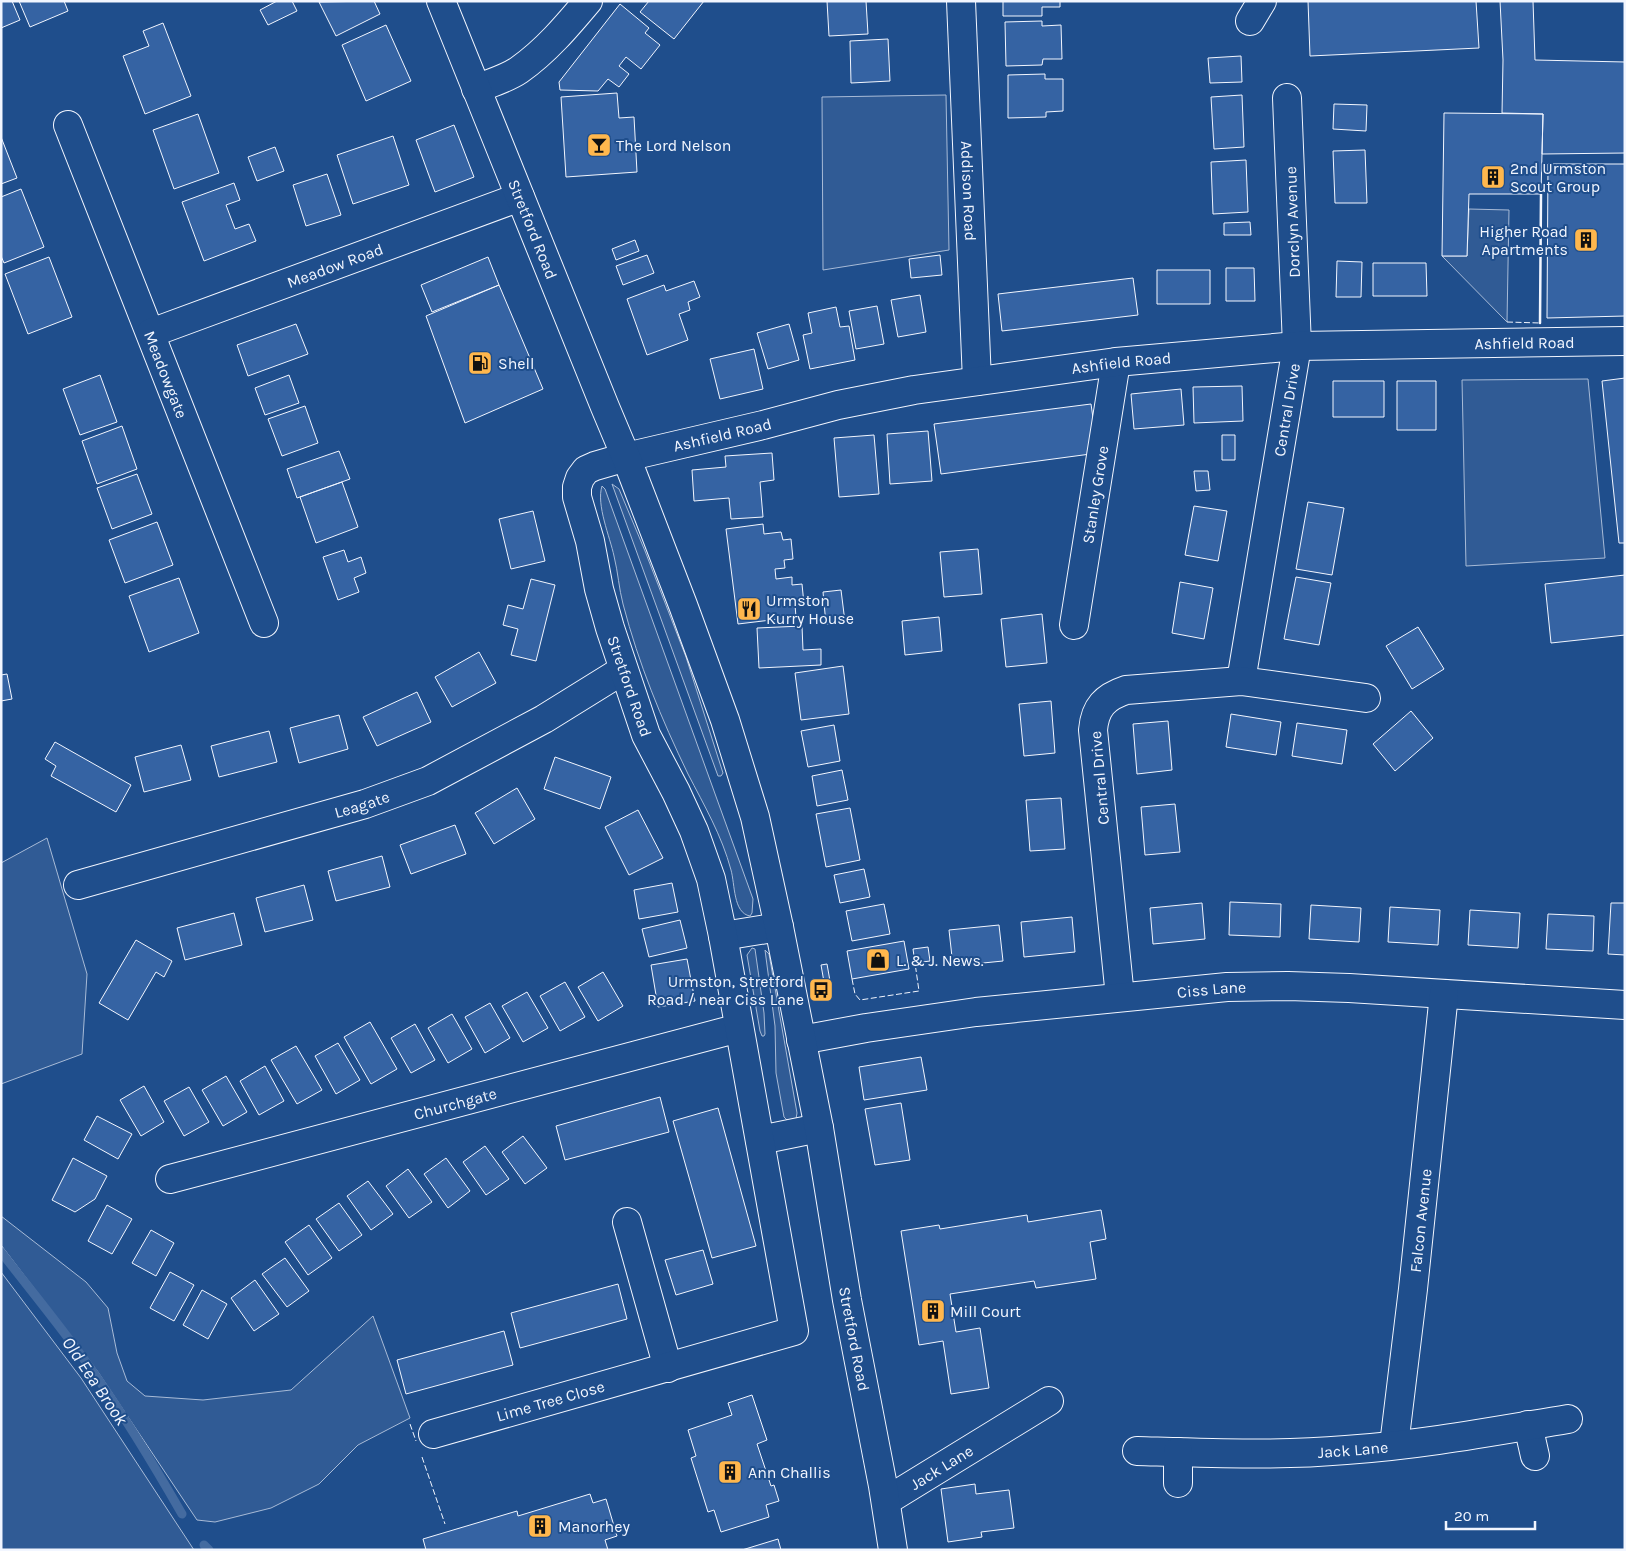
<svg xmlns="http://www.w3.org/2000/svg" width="1626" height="1551" viewBox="0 0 1626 1551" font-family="Karla,sans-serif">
<rect width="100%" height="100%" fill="#1f4e8c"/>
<!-- green -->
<path fill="#305b95" stroke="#a8bbd7" d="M946,95L949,250L823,270L822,97Z
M1469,209L1509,210L1507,322L1442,256H1467Z
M1588,379L1605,558L1466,566L1462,380Z
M612,484L619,489L645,551L686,657L723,773L721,776H718Z
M602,486L605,489L753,899L752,913L750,916C733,913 735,884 731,870C722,836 704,805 688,774C661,718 639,665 623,604C619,589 618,572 614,556C610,537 596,505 602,486Z
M47,838L87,974L82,1054L1,1084V863Z
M752,948L755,949L764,1013L765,1034L764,1036H762L760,1031L747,955Z
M765,950L769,954L797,1113L796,1119L789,1122L784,1117L776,1073L775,1026Z
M1,1216L86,1282L108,1308L117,1353L127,1381L145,1396L203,1400L291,1390L373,1316L410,1418L358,1445L319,1484L271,1508L215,1522L197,1520L98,1372L1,1245Z
M1,1272L81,1378L194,1550H1Z"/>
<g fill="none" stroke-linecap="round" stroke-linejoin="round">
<!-- stream -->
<path stroke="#446ba0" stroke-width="9" d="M1,1252C33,1293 66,1333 96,1376C127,1420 155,1467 182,1514
M204,1545L209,1550"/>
</g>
<!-- building -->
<path fill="#3563a3" stroke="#f2f6ff" d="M1,1H12L20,20L1,28Z
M19,1H64L68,11L30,27Z
M277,1H292L297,11L268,25L260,10Z
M374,1L380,14L336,36L319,2Z
M649,1H704L674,39L640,12Z
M827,1H866L868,34L829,36Z
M1003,1H1060V7H1042V16H1003Z
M1308,1H1476L1479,48L1310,56Z
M1500,1H1533L1535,60L1625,62V153L1542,154L1543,114L1502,113L1503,60Z
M620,4L649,28L645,33L660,45L641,69L626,57L619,66L629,74L619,87L608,79L598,91L560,90L559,82Z
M1042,21V26L1061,25L1062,59H1043L1042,65L1006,66L1005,22Z
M163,23L191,96L145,114L123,56L149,46L143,31Z
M386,25L411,81L366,101L342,45Z
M888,39L890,81L851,83L850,41Z
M1241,56L1242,82L1210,83L1208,58Z
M1045,74V79H1063V111L1046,112V117L1008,118V75Z
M617,93L619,118L634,117L637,172L566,177L561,97Z
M1242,95L1244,147L1214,149L1211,97Z
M1334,104L1367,105L1366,131L1333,129Z
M1444,113L1543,114L1541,194H1469L1467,256H1442Z
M198,114L219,173L174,189L153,130Z
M454,125L474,177L435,192L416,140Z
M393,136L409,185L353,204L337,155Z
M1,137L17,178L1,184Z
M275,147L284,171L257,181L248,157Z
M1365,150L1367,203H1335L1333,151Z
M1246,160L1248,212L1213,214L1211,162Z
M1548,164H1625V316L1547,318Z
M327,174L341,215L306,226L293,185Z
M234,183L240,200L226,205L235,229L249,224L256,241L204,261L182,202Z
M21,189L44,247L4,263L1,256V197Z
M1250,222L1251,235H1224V223Z
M635,240L639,251L616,260L612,249Z
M647,255L654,273L623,285L616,266Z
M940,255L942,275L911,278L909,259Z
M49,257L72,317L28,334L5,274Z
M488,257L499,285L432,312L421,285Z
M1337,261L1362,262L1361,297H1336Z
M1373,263H1426L1427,296H1373Z
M1226,268H1254L1255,301H1226Z
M1157,270H1210V304H1157Z
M1133,278L1138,315L1002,331L998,294Z
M694,281L700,297L688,302L690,310L679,314L688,340L647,355L627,299L664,285L666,291Z
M499,285L543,389L465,423L426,316Z
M920,295L926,332L898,337L891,300Z
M877,306L884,344L856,349L849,311Z
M836,307L840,327L849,326L855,360L810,369L803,335L812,333L808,313Z
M296,324L308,354L248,376L237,345Z
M789,324L799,360L768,369L757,333Z
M754,349L763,389L720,399L710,359Z
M100,375L117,422L80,435L63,389Z
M289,375L299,403L265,415L255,388Z
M1625,378V543H1619L1602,381Z
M1333,381H1384V417H1333Z
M1397,381H1436V430H1397Z
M1242,386L1243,421L1194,423L1193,387Z
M1181,389L1184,425L1134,429L1131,394Z
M1091,404L1098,453L941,474L934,424Z
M305,406L318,443L282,456L268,419Z
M122,426L137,469L97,484L82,441Z
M928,431L932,481L890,484L887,434Z
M874,435L879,494L839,497L834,438Z
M1222,435H1235V460H1222Z
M339,451L350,479L297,498L287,469Z
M772,453L774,480L760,482L763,517L731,519L729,498L694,501L692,470L726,467L725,456Z
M1194,471H1208L1210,490L1196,491Z
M137,474L152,514L112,529L97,488Z
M342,482L358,527L316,543L300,497Z
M1308,502L1344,508L1332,575L1296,569Z
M1194,506L1227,511L1218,561L1185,555Z
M533,511L545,561L511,569L499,519Z
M157,522L173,565L125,583L109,540Z
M763,524L764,534L781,532L783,540L791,539L793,559L784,560L785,568L775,569L776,579L792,577V585L802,584L804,604L795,605L796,617L738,624L726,529Z
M978,549L982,594L944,597L940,552Z
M344,550L348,562L361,557L366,573L354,578L359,592L338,600L323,557Z
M1625,575V635L1551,643L1545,584Z
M1296,577L1331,583L1319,645L1284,639Z
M179,578L199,633L149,652L129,596Z
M531,579L555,585L536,661L511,655L518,629L503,625L508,605L523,609Z
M1180,582L1213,588L1204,639L1172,633Z
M841,590L845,622L826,624L823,592Z
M1042,614L1047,663L1006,667L1001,619Z
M939,617L942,651L905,655L902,621Z
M802,626L803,650L821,649V665L759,668L757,628Z
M1418,627L1444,669L1412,689L1386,646Z
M479,652L496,683L452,707L435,677Z
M843,666L849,714L801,720L795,673Z
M7,674L12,699L1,701V675Z
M417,692L431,722L377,746L363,717Z
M1051,701L1055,753L1024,756L1019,704Z
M1411,711L1433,738L1395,771L1373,744Z
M1231,714L1281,722L1276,755L1226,747Z
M339,715L348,749L299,763L290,728Z
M1168,721L1172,770L1137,774L1133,724Z
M1297,723L1347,730L1342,764L1292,756Z
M834,725L840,761L808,767L801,731Z
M269,731L277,762L219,777L211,746Z
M55,742L131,785L116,812L51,776L56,766L45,759Z
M181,745L191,780L144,792L135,757Z
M555,757L611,777L600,809L544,789Z
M842,770L848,800L817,806L812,776Z
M517,788L535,819L494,844L475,813Z
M1061,798L1065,849L1030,851L1026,800Z
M1175,804L1180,852L1145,855L1141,807Z
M850,808L860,860L826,867L816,814Z
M638,810L663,858L629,875L605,827Z
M455,825L466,854L411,874L400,845Z
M382,856L390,887L336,901L328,871Z
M864,869L870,897L840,903L834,875Z
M672,883L678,912L639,919L634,890Z
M304,885L313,920L265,932L256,898Z
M1230,902L1281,904L1280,937L1229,935Z
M1202,903L1205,939L1153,944L1150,908Z
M1611,903H1625V955L1608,954Z
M884,904L890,934L852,941L846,911Z
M1311,905L1361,908L1359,942L1309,939Z
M1390,907L1440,910L1438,945L1388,942Z
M1470,910L1520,913L1518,948L1468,945Z
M234,913L242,945L185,960L177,928Z
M1548,914L1594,916L1593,951L1546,949Z
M1072,917L1075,952L1024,957L1021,922Z
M680,920L687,948L649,957L642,929Z
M999,925L1003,961L953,966L949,930Z
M136,940L172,961L164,977L156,972L128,1020L99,1003Z
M904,941L909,969L852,979L847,951Z
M928,947L930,961L915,963L913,949Z
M687,959L695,1001L658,1007L651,965Z
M827,964L830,981L824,982L821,965Z
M603,972L623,1006L598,1021L578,987Z
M565,982L585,1017L560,1031L540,996Z
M527,992L548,1028L523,1042L502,1006Z
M490,1003L510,1038L485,1053L465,1017Z
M452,1014L472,1049L448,1063L428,1028Z
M370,1022L397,1069L371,1084L344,1037Z
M415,1024L435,1060L411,1073L391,1038Z
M338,1043L360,1080L336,1094L315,1056Z
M296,1046L322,1090L297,1104L271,1060Z
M921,1057L927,1090L864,1100L859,1067Z
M265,1066L284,1101L259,1115L240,1081Z
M226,1076L247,1112L223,1126L202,1090Z
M144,1086L164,1122L141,1136L120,1100Z
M189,1087L209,1122L184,1136L164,1101Z
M660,1097L669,1132L565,1160L556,1126Z
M901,1103L910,1160L875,1165L865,1109Z
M718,1108L756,1246L712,1258L673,1121Z
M97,1116L132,1134L118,1159L84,1140Z
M523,1136L547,1168L525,1184L502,1152Z
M485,1146L509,1179L486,1195L463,1162Z
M73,1158L107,1176L95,1199L75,1212L52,1200Z
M446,1158L470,1191L448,1208L424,1174Z
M408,1169L432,1202L409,1218L386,1186Z
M368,1181L393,1214L371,1230L347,1196Z
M339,1203L362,1235L339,1251L316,1219Z
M107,1205L132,1219L112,1254L88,1241Z
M1101,1210L1106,1239L1090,1242L1096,1279L1036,1288L1034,1281L950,1294L956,1332L980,1328L989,1388L951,1394L943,1341L919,1345L901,1231L939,1225L940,1229L1027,1215L1028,1222Z
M309,1225L332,1258L308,1275L285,1242Z
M151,1230L174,1243L156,1276L132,1263Z
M703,1250L713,1284L676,1295L665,1260Z
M285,1258L309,1291L287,1307L262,1274Z
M170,1272L194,1285L174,1321L150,1308Z
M255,1280L279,1314L254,1331L231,1298Z
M618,1284L627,1319L520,1348L511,1313Z
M202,1290L227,1304L208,1339L183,1325Z
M504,1331L513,1365L406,1394L397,1360Z
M752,1395L767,1440L757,1444L771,1486L774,1485L779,1501L766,1505L769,1517L721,1532L714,1510L708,1512L691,1458L696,1456L688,1430L732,1415L728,1403Z
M975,1484L976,1494L1009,1490L1014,1528L981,1532L982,1537L948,1542L941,1489Z
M590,1494L593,1503L606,1499L617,1536L605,1540L608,1550H426L423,1539L517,1511L518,1516Z
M778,1539L781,1550H742Z"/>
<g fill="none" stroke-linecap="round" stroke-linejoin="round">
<defs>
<g id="minor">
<path id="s1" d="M961,1L977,381"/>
<path d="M1250,21L1262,1"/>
<path d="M476,89C490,83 506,79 519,70C546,51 567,26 588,1"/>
<path id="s2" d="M68,125L264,623"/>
<path id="s3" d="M151,333L520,197"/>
<path id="s4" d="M1074,625L1116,362"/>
<path id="s5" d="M1241,681L1297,346L1287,98"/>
<path id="s6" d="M78,885L365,804L428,781L544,719L623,670"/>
<path d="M723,936L779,927"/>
<path d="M1120,997L1093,730C1095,707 1105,697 1126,690L1241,681L1366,698"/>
<path id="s7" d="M801,1040L866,1028L976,1012L1227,987L1288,986L1349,988L1625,1005"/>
<path d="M760,1140L819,1128"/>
<path id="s8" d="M170,1179L739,1028"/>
<path d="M627,1222L668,1368"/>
<path d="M1528,1425L1535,1456"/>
<path id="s9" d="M433,1434L794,1331L723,936L711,879L694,831L676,792L646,735L610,628L599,589L590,541L577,497V487L580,478L586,470L595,466L626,457L763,425L838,405L914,390L1116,362L1297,346L1625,341"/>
<path id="s10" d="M1394,1445L1413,1289L1444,994"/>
<path id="s11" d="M1137,1451C1206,1453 1276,1456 1346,1450C1421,1445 1495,1431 1568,1419"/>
<path d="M1178,1483V1452"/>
<path id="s12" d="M886,1501L1049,1401"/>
</g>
<g id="major">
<path id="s13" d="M441,1L605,407L626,457L683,605L725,720L755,817L779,927L819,1128L847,1300L883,1486L893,1550"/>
</g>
</defs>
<!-- minor casing -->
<use href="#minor" stroke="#f2f6ff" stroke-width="30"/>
<!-- major casing -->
<use href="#major" stroke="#f2f6ff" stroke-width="30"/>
<!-- minor -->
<use href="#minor" stroke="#1f4e8c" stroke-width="28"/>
<!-- major -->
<use href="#major" stroke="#1f4e8c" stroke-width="28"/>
<!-- fence -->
<path stroke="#f2f6ff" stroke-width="1" stroke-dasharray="6 2.5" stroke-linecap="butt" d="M1507,322L1540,323
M852,979L855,994L860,1000L919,991L915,963
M410,1424L416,1441
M422,1457L445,1524"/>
<!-- wall -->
<path stroke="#f2f6ff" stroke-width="2.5" d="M1540,323L1541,194"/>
</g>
<!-- icons -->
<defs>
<symbol id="bar-square" viewBox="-11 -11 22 22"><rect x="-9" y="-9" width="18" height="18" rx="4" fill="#ffb74d" stroke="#1f4e8c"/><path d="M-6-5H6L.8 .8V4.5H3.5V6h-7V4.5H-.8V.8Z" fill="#111"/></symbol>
<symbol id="building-square" viewBox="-11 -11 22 22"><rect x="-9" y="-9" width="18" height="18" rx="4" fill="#ffb74d" stroke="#1f4e8c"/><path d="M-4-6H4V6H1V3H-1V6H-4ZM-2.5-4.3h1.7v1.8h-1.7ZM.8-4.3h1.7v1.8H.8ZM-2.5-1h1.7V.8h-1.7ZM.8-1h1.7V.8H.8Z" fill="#111"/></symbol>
<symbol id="fuel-square" viewBox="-11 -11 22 22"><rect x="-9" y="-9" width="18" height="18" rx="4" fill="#ffb74d" stroke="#1f4e8c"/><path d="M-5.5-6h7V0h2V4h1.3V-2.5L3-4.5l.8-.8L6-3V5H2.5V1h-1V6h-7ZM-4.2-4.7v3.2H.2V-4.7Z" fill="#111"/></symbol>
<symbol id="restaurant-square" viewBox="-11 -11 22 22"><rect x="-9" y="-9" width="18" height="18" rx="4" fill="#ffb74d" stroke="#1f4e8c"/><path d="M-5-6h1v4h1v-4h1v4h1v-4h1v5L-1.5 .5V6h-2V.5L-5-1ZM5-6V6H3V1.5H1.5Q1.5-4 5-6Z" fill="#111"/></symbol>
<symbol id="shop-square" viewBox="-11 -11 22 22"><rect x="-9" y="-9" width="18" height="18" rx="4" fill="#ffb74d" stroke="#1f4e8c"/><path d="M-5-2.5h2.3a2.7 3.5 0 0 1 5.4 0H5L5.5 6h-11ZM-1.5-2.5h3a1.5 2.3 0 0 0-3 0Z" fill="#111"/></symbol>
<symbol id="bus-square" viewBox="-11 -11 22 22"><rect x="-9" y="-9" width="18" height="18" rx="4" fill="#ffb74d" stroke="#1f4e8c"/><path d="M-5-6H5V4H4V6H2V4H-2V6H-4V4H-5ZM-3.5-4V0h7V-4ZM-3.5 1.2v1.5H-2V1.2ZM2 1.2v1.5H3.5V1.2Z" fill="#111"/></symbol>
</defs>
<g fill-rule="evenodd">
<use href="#bar-square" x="585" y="131" width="28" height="28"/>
<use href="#building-square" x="1479" y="163" width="28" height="28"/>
<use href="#building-square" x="1572" y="226" width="28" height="28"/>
<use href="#fuel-square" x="466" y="349" width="28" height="28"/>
<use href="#restaurant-square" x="735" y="595" width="28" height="28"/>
<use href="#shop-square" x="864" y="946" width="28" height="28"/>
<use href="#bus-square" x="807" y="976" width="28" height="28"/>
<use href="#building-square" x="919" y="1297" width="28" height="28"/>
<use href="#building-square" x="716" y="1458" width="28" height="28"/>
<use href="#building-square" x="526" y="1512" width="28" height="28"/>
</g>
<g text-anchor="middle" stroke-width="4" stroke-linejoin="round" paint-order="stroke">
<!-- poi labels -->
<g font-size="16" fill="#f2f6ff" stroke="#1f4e8c" text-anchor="start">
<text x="616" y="151">The Lord Nelson</text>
<text x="1510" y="174">2nd Urmston<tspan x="1510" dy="18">Scout Group</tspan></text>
<text x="1568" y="237" text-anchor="end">Higher Road<tspan x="1568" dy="18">Apartments</tspan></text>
<text x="498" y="369">Shell</text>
<text x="766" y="606">Urmston<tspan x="766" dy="18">Kurry House</tspan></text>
<text x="896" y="966">L. &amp; J. News.</text>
<text x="804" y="987" text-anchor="end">Urmston, Stretford<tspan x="804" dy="18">Road / near Ciss Lane</tspan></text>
<text x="950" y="1317">Mill Court</text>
<text x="748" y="1478">Ann Challis</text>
<text x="558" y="1532">Manorhey</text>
</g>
<!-- street labels -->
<g font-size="16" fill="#f2f6ff" stroke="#1f4e8c">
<text dy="6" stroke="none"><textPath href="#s1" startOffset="190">Addison Road</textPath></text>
<text transform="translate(1292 222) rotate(-92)" y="6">Dorclyn Avenue</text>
<text dy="6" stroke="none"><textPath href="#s13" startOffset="246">Stretford Road</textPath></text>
<text dy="6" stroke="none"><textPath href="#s3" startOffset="196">Meadow Road</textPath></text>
<text dy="6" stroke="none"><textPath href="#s9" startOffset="2222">Ashfield Road</textPath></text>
<text dy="6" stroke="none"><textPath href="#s9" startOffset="1818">Ashfield Road</textPath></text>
<text dy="6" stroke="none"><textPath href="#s2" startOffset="268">Meadowgate</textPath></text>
<text dy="6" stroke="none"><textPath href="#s5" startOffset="275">Central Drive</textPath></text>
<text dy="6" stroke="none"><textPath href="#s9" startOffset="1412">Ashfield Road</textPath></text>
<text dy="6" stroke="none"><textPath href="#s4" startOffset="132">Stanley Grove</textPath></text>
<text transform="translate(630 686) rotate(71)" y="6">Stretford Road</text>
<text transform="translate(1099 778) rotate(-95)" y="6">Central Drive</text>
<text dy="6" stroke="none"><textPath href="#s6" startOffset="295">Leagate</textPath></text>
<text dy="6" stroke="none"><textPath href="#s7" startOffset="414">Ciss Lane</textPath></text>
<text dy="6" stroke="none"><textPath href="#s8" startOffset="295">Churchgate</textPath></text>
<text dy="6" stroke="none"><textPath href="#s10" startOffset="226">Falcon Avenue</textPath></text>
<text dy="6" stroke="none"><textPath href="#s13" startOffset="1406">Stretford Road</textPath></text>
<text dy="6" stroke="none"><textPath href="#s9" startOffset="122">Lime Tree Close</textPath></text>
<text dy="6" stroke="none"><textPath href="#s11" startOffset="216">Jack Lane</textPath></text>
<text dy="6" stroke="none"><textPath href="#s12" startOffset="65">Jack Lane</textPath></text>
</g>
<!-- water labels -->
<g font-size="18" font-style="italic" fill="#f2f6ff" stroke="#1f4e8c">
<text transform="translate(95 1381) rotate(56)" y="6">Old Eea Brook</text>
</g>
</g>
<!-- border -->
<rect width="1626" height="1551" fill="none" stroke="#f2f6ff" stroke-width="5"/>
<!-- scale -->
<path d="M1446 1521v8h89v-8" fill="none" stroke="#f2f6ff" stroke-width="2.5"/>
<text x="1454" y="1521" font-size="15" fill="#f2f6ff" stroke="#1f4e8c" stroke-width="4" paint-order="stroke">20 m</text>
</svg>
